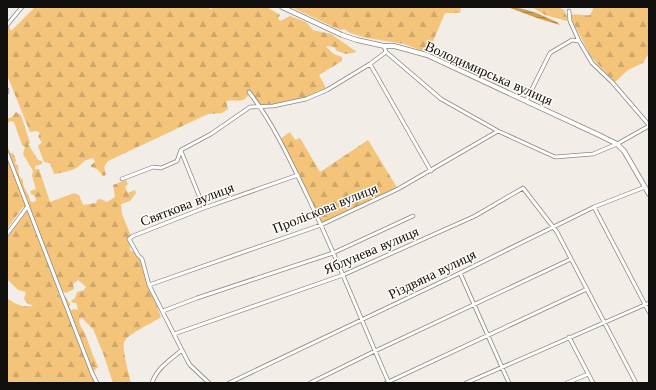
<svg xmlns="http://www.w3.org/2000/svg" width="656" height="390" viewBox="0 0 656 390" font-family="'Libre Baskerville',serif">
<defs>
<pattern id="forest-firs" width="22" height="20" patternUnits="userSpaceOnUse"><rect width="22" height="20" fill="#f3c47a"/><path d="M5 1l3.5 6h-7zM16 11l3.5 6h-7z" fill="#cfa768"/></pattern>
<pattern id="water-rules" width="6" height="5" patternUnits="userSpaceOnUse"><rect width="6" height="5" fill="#ce9d4a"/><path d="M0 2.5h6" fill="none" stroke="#b08640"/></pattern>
</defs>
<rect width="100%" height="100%" fill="#f2eee7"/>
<!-- forest -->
<path fill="url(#forest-firs)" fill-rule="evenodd" d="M35,7H207L211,9L213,7H267L280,15L278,18L280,21L290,16L306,22L313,30L331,34L357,52L346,54L337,51L334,47L328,46L326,47L334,54L342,57V61L319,75L327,90L306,99L261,107L249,92C246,105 235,99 226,101L228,109L222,113L208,114L108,161L104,167L106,175L103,176L97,169L91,167V165L95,162L93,158C83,161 86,160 79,166C73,171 62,173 54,174L50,163L44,162L38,146L42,142L38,137L40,133L37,131L30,132L7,75V25L8,24L11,31Z
M291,7H461L460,13H445L428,53L404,44L367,38L350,33L344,29L340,30Z
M532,7H558L564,10L568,20L567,21L545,15Z
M594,7H649V53L643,63L628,70L615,82L591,57L572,20L571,15C578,13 583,16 590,15Z
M16,112L21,115L30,143L28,144L38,160L42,161V164L35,166V169H39L50,202L74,193L79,195L83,205L96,203L97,200L101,199L107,202L115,197L113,185L126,180L128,184L125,187L128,193L135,190L136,193L130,201L121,204L122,214L131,236L130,250L138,254L161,317C153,323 126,334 124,343C122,349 129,375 131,383H113L103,353L93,329L82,318L79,319C79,325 82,328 85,333C89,345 93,356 98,367L94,371L98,383H7V299H8C16,304 23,308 33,306L27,303L24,299L26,292L18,290L7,279V236L21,217L27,206L22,208L7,229V144L10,153H13L16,160L15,164L18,165L19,176L23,180C22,188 29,193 30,200L32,202L36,201L35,196L31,194L30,191L36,189L32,176L33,171L23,154L25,147L22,145L14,122L11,121L7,123V119L12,117ZM78,280L86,287L84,290L77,292L75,298L71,301L73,303H76L78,310L74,309L71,310L69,307L70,304L66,297H60L58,293L62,291L66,293L74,289L73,284Z
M290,132L295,140L300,138L320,172L368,140L398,189L321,225L280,139Z"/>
<!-- water -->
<path fill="url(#water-rules)" d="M507,7C525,7 541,15 557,22L560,25L537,18Z"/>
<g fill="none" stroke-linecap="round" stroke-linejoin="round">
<defs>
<path id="street" d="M569,11L570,21L579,41
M7,25L22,7
M384,46L386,52L441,99L498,131L555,157L593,154L617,144L649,126
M370,64L431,171
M7,90V92
M249,92C273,123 289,158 306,193C336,255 361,320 389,383
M526,101L550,53L572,40L579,41L592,63L612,82L649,125
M181,151L204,208
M7,153L92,373L97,383
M122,179L153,167L161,168L177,161L181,150L211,134L250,107L273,106L306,99L327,90L370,64L386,52
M594,207L649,312
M7,234L28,206
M460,273L509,383
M149,285L321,225L398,189L498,131
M163,311L197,298L333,253L413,216
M174,334L343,275L475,216L523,188L557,232L636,383
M569,337L593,383
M152,383C157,368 170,360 182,350
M209,383L190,365L187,360L149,285L142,259L138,255L129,239L133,236L204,208L298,175
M229,383L460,273L594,207L645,187
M310,383L375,351L571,259
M386,383L587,289
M466,383L649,303
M567,383L588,374"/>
<path id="secondary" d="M282,7L342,35L357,40L384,46H394L427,55L601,136L617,144L624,151L649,194"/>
</defs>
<!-- street casing -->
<use href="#street" stroke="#8b8781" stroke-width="4.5"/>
<!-- secondary casing -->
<use href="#secondary" stroke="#8b8781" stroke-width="5.5"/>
<!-- street -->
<use href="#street" stroke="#fff" stroke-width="3"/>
<!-- secondary -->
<use href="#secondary" stroke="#fff" stroke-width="4"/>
</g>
<g text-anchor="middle" stroke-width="3" stroke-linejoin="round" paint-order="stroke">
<!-- street labels -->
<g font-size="14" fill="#100f0d" stroke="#fffbf6">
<text transform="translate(489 73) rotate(24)" y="5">Володимирська вулиця</text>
<text transform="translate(187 204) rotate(-21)" y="5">Святкова вулиця</text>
<text transform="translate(325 208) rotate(-22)" y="5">Проліскова вулиця</text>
<text transform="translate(371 250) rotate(-23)" y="5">Яблунева вулиця</text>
<text transform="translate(432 274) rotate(-26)" y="5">Різдвяна вулиця</text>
</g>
</g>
<!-- border -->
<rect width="656" height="390" fill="none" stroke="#100f0d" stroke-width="16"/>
</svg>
